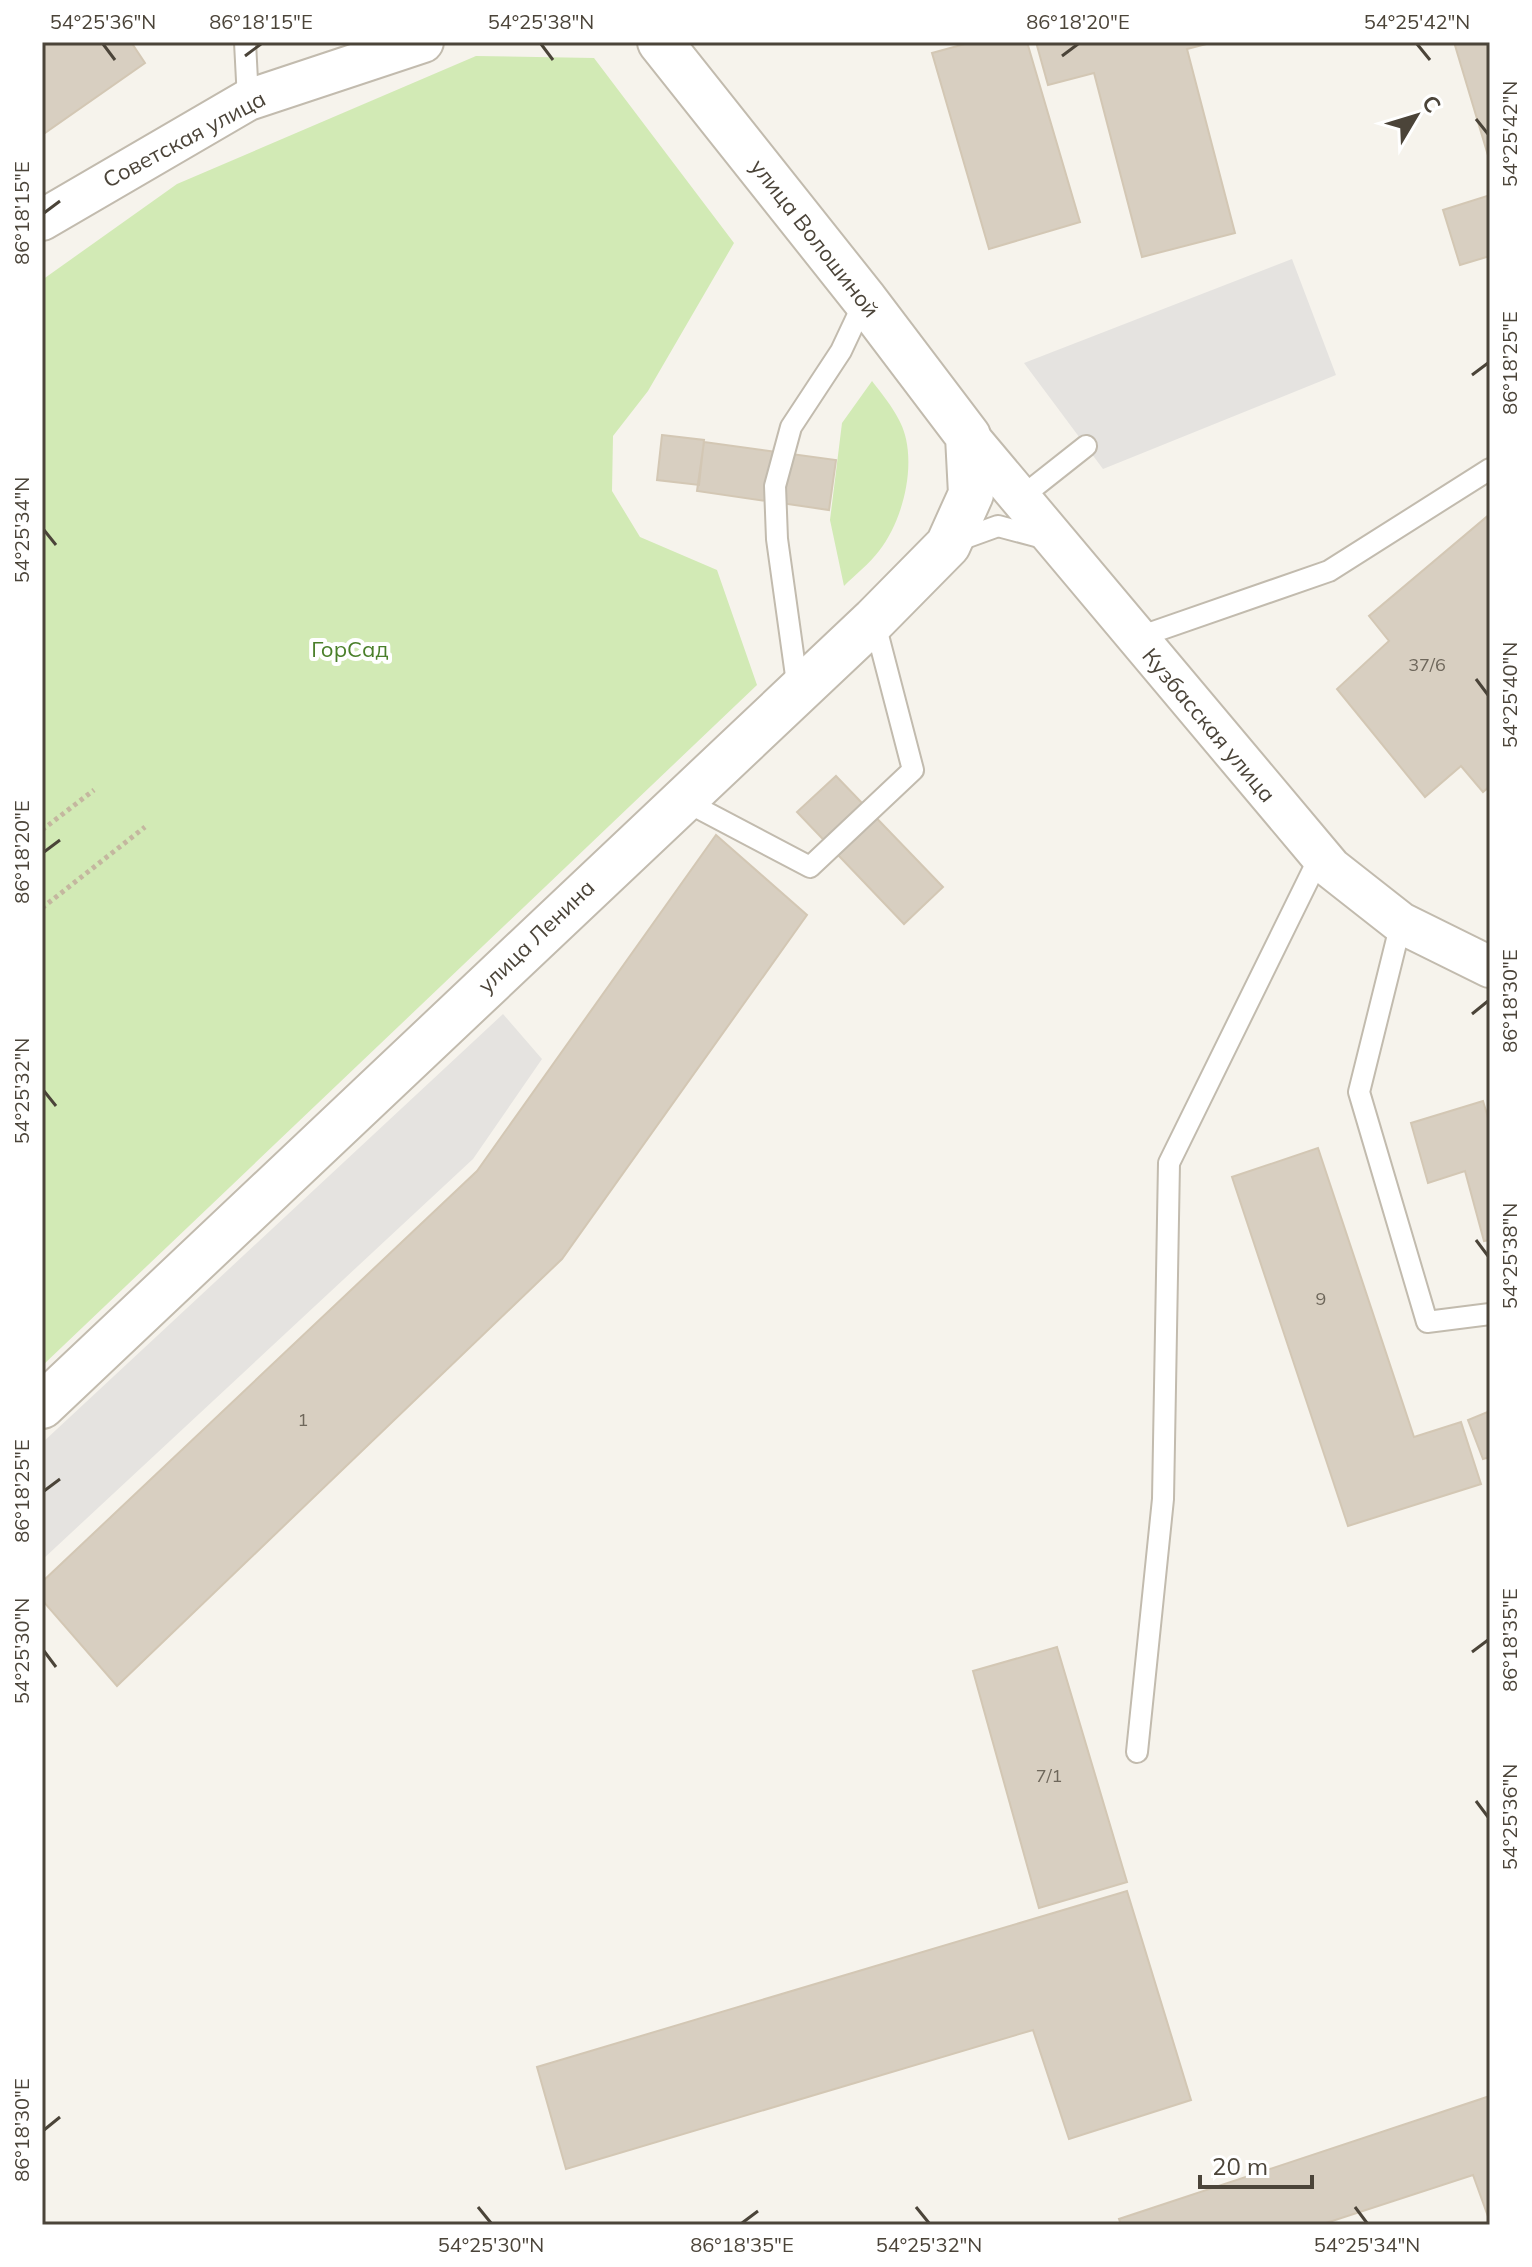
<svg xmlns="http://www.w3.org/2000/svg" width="1532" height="2267" viewBox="0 0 1532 2267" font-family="Mulish,sans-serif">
<rect width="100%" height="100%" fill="#f6f3ec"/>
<!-- green -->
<path fill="#d2eab5" d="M476,56L594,58L734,243L648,391L613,436L612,491L640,537L717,570L757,685L42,1366V280L177,184Z
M872,381C885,398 902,418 906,439C914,475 901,523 879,551C869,564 855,575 844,586L830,520L842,423Z"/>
<!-- parking -->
<path fill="#e5e3e0" d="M1292,259L1336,375L1103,469L1024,363Z
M503,1014L542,1059L473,1159L42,1560V1443Z"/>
<!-- building -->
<path fill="#d8cfc1" stroke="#d3c7b4" stroke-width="2" d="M42,42H131L145,63L42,135Z
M972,42H1027L1080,222L989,249L932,53Z
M1036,42H1214L1187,49L1235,233L1142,257L1094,73L1048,85Z
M1454,42H1490V162Z
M1490,195V256L1460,265L1443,210Z
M662,435L704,440L699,485L657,480Z
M704,442L836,460L829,510L697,491Z
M1490,514V786L1483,792L1461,766L1425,797L1337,689L1389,641L1369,616Z
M836,776L943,887L904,924L797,812Z
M716,835L807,915L562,1259L117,1686L42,1600V1582L477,1171Z
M1483,1101L1490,1124V1240L1484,1241L1465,1171L1428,1183L1411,1123Z
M1318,1148L1414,1437L1461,1422L1481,1484L1348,1526L1232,1177Z
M1490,1411V1457L1483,1459L1468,1420Z
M1057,1647L1127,1882L1039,1908L973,1671Z
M1127,1891L1191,2100L1069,2139L1033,2030L566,2169L537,2067Z
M1490,2096V2222L1473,2175L1320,2225H1121L1119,2219Z"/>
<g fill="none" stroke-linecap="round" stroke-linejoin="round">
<defs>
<path id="service" d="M245,42L248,100
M1019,499L1086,446
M951,543L998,526L1047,539
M1136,638L1329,571L1490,469
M798,690L777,539L775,486L791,427L841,351L865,300
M681,799L810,867L913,770L874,620
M1401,923L1359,1092L1427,1322L1490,1314
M1137,1752L1163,1499L1169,1163L1320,856"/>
<path id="minor" d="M42,220L248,100L423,42
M968,436L1331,868L1401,923L1490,967"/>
<path id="tertiary" d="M42,1406L874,620L948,545L971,494L968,436L865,300L660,42"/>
</defs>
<!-- service casing -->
<use href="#service" stroke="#c2bbae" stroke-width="24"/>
<!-- minor casing -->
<use href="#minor" stroke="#c2bbae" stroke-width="44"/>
<!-- tertiary casing -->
<use href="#tertiary" stroke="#c2bbae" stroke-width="48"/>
<!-- path -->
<path stroke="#c4b79f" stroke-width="5" stroke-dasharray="4 4" stroke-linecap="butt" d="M42,830L94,790
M42,908L145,827"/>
<!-- service -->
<use href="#service" stroke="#fff" stroke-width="20"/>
<!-- minor -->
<use href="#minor" stroke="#fff" stroke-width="40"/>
<!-- tertiary -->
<use href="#tertiary" stroke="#fff" stroke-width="44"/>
</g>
<!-- ticks -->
<path fill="none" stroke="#4b4439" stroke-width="3" d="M103,44L115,60M541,44L553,60M1417,44L1430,60M245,56L261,44M1062,56L1078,44M1476,119L1488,134M44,213L60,201M1472,375L1488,363M44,530L56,545M1476,679L1488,695M44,852L60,840M1472,1014L1488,1001M44,1091L56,1106M1476,1240L1488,1256M44,1491L60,1479M44,1651L56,1667M1472,1652L1488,1640M1476,1801L1488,1817M44,2130L60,2117M478,2207L491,2223M916,2207L929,2223M1355,2207L1367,2223M742,2223L758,2211"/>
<g text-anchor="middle" stroke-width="8" stroke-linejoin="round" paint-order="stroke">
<!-- number labels -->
<g font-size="18" fill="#6e675b">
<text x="1427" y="671">37/6</text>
<text x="1321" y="1305">9</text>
<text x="303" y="1426">1</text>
<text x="1049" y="1782">7/1</text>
</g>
<!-- street labels -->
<g font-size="22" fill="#4b4439" stroke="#fff">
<text transform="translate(184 139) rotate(-28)" y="8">Советская улица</text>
<text transform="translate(815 238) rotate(52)" y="8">улица Волошиной</text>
<text transform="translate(1209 725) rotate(50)" y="8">Кузбасская улица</text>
<text transform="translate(536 936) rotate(-44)" y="8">улица Ленина</text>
</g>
<!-- park labels -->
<g font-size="22" fill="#4a7f2a" stroke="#fff">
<text x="350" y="657">ГорСад</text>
</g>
</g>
<!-- border -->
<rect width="1532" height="2267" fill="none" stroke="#ffffff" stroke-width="88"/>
<!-- north arrow -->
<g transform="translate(1416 116) rotate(52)" stroke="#ffffff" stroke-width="6" paint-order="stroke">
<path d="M0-6L14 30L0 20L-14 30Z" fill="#4b4439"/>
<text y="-12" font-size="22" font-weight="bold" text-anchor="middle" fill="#4b4439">С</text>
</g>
<!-- scale -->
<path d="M1200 2175v12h112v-12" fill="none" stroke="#4b4439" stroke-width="4"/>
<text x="1212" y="2175" font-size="24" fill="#4b4439" stroke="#ffffff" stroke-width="6" paint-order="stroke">20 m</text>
<rect x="44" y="44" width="1444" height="2179" fill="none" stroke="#4b4439" stroke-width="3"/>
<g font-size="20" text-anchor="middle" fill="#4b4439">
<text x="103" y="29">54°25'36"N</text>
<text x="261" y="29">86°18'15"E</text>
<text x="541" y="29">54°25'38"N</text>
<text x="1078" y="29">86°18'20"E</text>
<text x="1417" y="29">54°25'42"N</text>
<text transform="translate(1510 134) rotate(-90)" y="7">54°25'42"N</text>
<text transform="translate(22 213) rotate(-90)" y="7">86°18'15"E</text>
<text transform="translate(1510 363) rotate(-90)" y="7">86°18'25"E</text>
<text transform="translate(22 530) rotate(-90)" y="7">54°25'34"N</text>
<text transform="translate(1510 695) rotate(-90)" y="7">54°25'40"N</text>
<text transform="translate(22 852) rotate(-90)" y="7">86°18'20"E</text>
<text transform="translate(1510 1001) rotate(-90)" y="7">86°18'30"E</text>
<text transform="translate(22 1091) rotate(-90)" y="7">54°25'32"N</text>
<text transform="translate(1510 1256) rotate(-90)" y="7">54°25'38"N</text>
<text transform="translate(22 1491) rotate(-90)" y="7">86°18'25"E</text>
<text transform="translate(1510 1640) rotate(-90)" y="7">86°18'35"E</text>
<text transform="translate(22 1651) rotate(-90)" y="7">54°25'30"N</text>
<text transform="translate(1510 1817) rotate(-90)" y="7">54°25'36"N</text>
<text transform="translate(22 2130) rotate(-90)" y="7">86°18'30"E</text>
<text x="491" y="2252">54°25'30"N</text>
<text x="742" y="2252">86°18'35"E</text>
<text x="929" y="2252">54°25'32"N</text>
<text x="1367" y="2252">54°25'34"N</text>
</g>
</svg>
